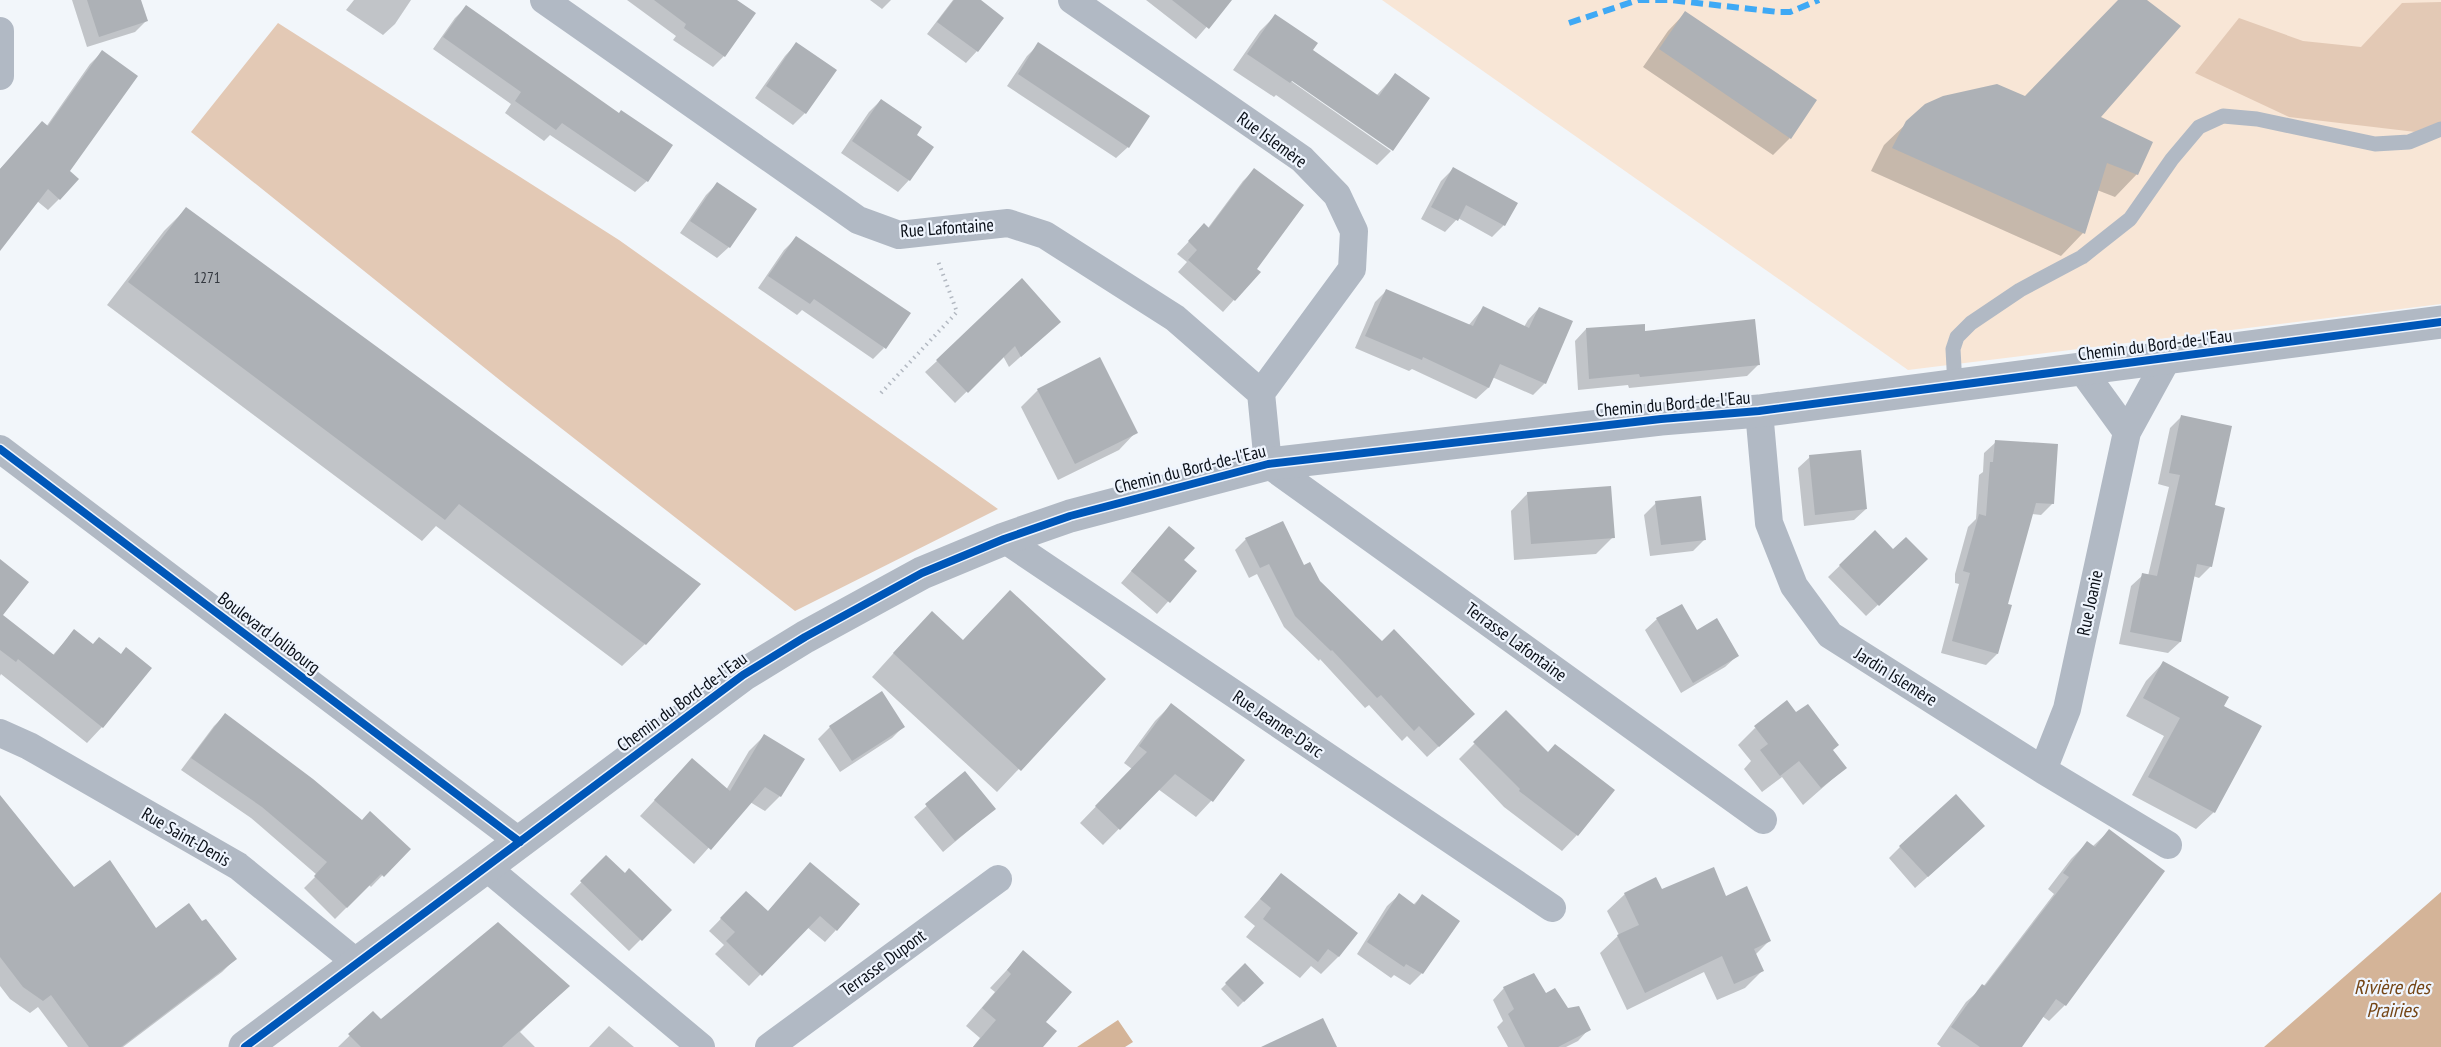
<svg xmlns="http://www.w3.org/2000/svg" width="2441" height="1047" viewBox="0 0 2441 1047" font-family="'PT Sans Narrow',sans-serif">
<rect width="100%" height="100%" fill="#f2f6fa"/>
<!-- green -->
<path fill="#f8e6d6" d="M1382,0H2441V304L1908,370Z"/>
<!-- forest -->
<path fill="#e3c9b5" d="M2441,2V135L2289,117L2195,73L2239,18L2303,41L2361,47L2402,3Z
M278,23L619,240L998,509L795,611L511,389L191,132Z"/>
<!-- water -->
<path fill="#d4b498" d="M2441,892V1047H2264Z
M1118,1020L1133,1042L1125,1047H1077Z"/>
<!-- shadow -->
<path fill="#0003" d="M72,0H140L146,21L135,32L87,47Z
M354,0H411L395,24L383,35L346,10Z
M627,0H735L724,56L713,67L673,40L676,36Z
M870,0H891L882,9Z
M953,0H978L977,51L966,63L927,34Z
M1146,0H1230L1196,39Z
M2120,0H2144L2099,118L2137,174L2115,197L2097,190L2083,233L2061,256L1871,171L1884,145L1908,122L2025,97Z
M466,7L619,114L647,181L635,192L550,135L544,141L505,113L511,104L433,49L455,18Z
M1685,13L1790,138L1773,155L1643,67L1668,31Z
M1275,16L1311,50L1376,96L1395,75L1428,98L1391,150V148L1287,75L1285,77L1391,151L1377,165L1276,95L1274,97L1233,70L1260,31Z
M796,44L834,71L805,113L793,125L755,98L785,56Z
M1039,44L1128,147L1116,158L1007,86L1027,56Z
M102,52L59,199L48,210L37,201L0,248V169L42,123L46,127L90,64Z
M881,100L909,180L898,192L841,153L869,112Z
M1453,169L1504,225L1492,237L1458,218L1445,232L1421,219L1441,181Z
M1254,170L1255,269L1259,272L1223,312L1178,272L1187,262L1177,254L1193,237L1208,228L1243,181Z
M717,184L729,247L717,258L680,233L706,195Z
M186,209L645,644L622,666L436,526L422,541L107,305L164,231Z
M796,238L884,348L873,359L802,310L797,315L758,288L784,250Z
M1386,291L1468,326L1483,308L1524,327L1528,320L1539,308L1545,383L1533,395L1492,377L1488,388L1476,399L1412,369L1409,371L1355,348L1375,302Z
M1586,329L1644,333L1759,364L1747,376L1629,388L1628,385L1578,390L1575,341Z
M1047,333L1009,367L1003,356L955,403L925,372L937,361Z
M1038,390L1136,432L1119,450L1058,480L1021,407Z
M2181,417L2214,507L2211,566L2199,578L2193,576L2180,642L2168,653L2119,644L2131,586L2143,575L2148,576L2169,487L2158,484L2170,428Z
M1996,442L2053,503L2041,515L2031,514L2006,605L1997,654L1986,665L1941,653L1959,584L1955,583V574L1968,527L1976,519L1979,475L1983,472L1984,453Z
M1810,457L1866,509L1854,520L1804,526L1798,468Z
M1528,493L1613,537L1596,554L1514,560L1511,511Z
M1656,503L1705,539L1693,551L1650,556L1644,515Z
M1875,532L1914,571L1866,616L1828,577Z
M1246,539L1303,567L1462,725L1427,757L1407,736L1402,741L1369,705L1365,708L1320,659L1319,661L1284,627L1257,574L1249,578L1235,550Z
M1158,540L1195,571L1157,614L1121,583Z
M1657,619L1696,632L1737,656L1725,667L1681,693L1645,630Z
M74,631L102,727L87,743L1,674L0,676V634L52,656Z
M910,635L1104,679L997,792L872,677Z
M2163,663L2222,707L2214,812L2196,829L2132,795L2164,736L2126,716L2146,681Z
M881,693L903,727L892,738L840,772L818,739L830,727Z
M1171,705L1243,760L1211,801L1196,817L1158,789L1103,845L1080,823L1132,769L1124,763L1155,721Z
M1506,712L1547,753L1577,835L1562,851L1504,807L1459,759Z
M225,715L362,822L408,849L371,887L369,885L335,919L304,888L317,875L251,818L181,770L214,726Z
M1755,728L1831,751L1845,768L1803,805L1782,777L1762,792L1744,769L1751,761L1738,745Z
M764,736L780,796L765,811L750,802L694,864L640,816L692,760L726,790L749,751Z
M965,773L994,809L943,852L914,817Z
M0,808L73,889L155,930L202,922L235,959L222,972L123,1047H68L38,1007L30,1013L10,999L0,986Z
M2109,831L2163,871L2065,1005L2049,1021L2042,1016L2020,1047H1941L1937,1044L1966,1002L1983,987L2054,894L2048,889L2071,859L2087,843L2092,847Z
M1971,838L1915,888L1889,858L1900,847Z
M606,857L625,875L670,910L629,951L570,894Z
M1281,875L1356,933L1338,957L1321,974L1311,966L1300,978L1246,937L1255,926L1244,917Z
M799,876L836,930L825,942L807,927L749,986L715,954L724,945L709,931L746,893L767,913Z
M1661,891L1725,898L1769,941L1755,955L1762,971L1745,988L1717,1000L1704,972L1627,1010L1600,953L1619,935L1607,911L1625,894Z
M1399,895L1413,905L1422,896L1458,922L1422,973L1410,985L1394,975L1391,978L1357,954L1387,906Z
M1024,952L1044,1022L1041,1047H973L980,1038L966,1026L995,992L990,988Z
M1245,965L1262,983L1238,1007L1221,989Z
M568,986L520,1032L535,1047H338L373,1013L381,1021Z
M1504,988L1545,996L1567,1010L1589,1029L1578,1041L1566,1047H1508L1497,1027L1503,1021L1493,1000Z
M609,1026L634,1047H589Z"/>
<!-- building -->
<path fill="#adb1b6" d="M87,0H141L148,21L99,37Z
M654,0H737L756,13L725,57L684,28L686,24Z
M954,0H981L1004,18L978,52L937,22Z
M1172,0H1232L1209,29Z
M2118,0H2147L2181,26L2101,117L2153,142L2138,175L2107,163L2085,234L1892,148L1906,121L1925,104L1943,96L1997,84L2025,96Z
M466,5L619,113L621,110L673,145L648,182L562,123L556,130L515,101L521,92L443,37Z
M1685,11L1817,100L1791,139L1659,49Z
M1275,14L1318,43L1313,50L1379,96L1395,73L1430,98L1393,151L1292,81L1290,83L1247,54Z
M796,42L837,70L806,114L766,86Z
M1038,42L1150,116L1129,148L1018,74Z
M102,50L138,76L70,171L79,179L60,200L48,189L0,251V169L42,121L48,126Z
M881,99L922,127L917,135L934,147L910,181L852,141Z
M1453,167L1518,203L1505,226L1466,205L1458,221L1431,207Z
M1254,168L1304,205L1257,269L1261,272L1235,301L1188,260L1197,250L1188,241L1204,223L1209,228Z
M717,182L757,209L730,248L690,221Z
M186,207L701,584L646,645L459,504L445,520L128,282Z
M796,236L911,313L886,349L814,299L810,304L768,276Z
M1022,278L1061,322L1021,357L1015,346L968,393L936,360Z
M1386,289L1473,326L1483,306L1529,328L1539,307L1573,321L1546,384L1500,364L1489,388L1423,357L1422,360L1365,336Z
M1755,319L1760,365L1640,377L1639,374L1589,379L1586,328L1645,324V331Z
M1100,357L1138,433L1075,464L1037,389Z
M2181,415L2232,426L2215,505L2225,508L2212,567L2197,564L2181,642L2130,632L2142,573L2157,576L2180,475L2169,473Z
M1995,440L2058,444L2054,504L2036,503L2008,604L2012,605L1998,654L1952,641L1970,573L1963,571L1979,514L1986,516L1990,462H1993Z
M1861,450L1867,509L1815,515L1809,455Z
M1611,486L1615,538L1531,544L1527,492Z
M1701,496L1706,540L1661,545L1655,501Z
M1283,521L1304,565L1310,562L1320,581L1382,641L1394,629L1475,714L1439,747L1419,726L1414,731L1381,695L1377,698L1332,650L1331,651L1295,616L1269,564L1260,568L1245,538Z
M1169,526L1195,548L1184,560L1197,571L1170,603L1131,571Z
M1875,530L1893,549L1906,537L1928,559L1879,606L1839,565Z
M0,559L29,582L3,615L54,655L74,629L93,644L99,637L121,654L126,647L152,668L103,728L18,659L16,662L0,650Z
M1010,590L1106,679L1021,771L893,653L932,611L963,640Z
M1682,604L1697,630L1717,618L1739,656L1693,683L1656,618Z
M2163,661L2229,697L2224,706L2262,726L2215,813L2148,777L2180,718L2143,698Z
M882,691L905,727L852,761L829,726Z
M1787,700L1796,712L1808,704L1839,745L1833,750L1847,768L1821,788L1799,761L1780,776L1760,750L1768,744L1754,726Z
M1171,703L1245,760L1213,802L1175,774L1120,830L1095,806L1147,752L1139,746Z
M1506,710L1548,752L1555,744L1615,790L1578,836L1519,791L1520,789L1473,742Z
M225,713L313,779L362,820L370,811L411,849L384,877L381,874L347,908L314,876L327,862L262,807L191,758Z
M764,734L805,759L781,797L765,787L711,850L654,800L692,758L730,791Z
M965,771L996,809L955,841L925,804Z
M1956,794L1985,826L1928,877L1899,846Z
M0,795L74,887L110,860L156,928L189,903L202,921L206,919L237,959L121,1047H89L51,995L43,1001L23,987L0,957Z
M2109,829L2165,871L2066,1006L2056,999L2022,1047H1980L1951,1027L1982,984L1985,986L2069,877L2063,873L2087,841L2095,847Z
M606,855L625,873L629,868L672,910L642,941L580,881Z
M810,862L860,904L837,931L820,916L762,976L726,941L735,932L720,918L746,891L768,911Z
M1714,867L1726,896L1747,886L1771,941L1754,949L1764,971L1734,984L1722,956L1645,993L1617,935L1639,925L1624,893L1656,877L1662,889Z
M1281,873L1358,933L1339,957L1328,949L1318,962L1263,919L1271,908L1260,899Z
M1399,893L1415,905L1422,894L1460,921L1423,974L1406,964L1404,967L1367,942Z
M498,922L570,986L502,1047H361L348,1034L373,1011L381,1019Z
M1023,950L1072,992L1046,1022L1057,1031L1043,1047H973L996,1020L982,1008L1011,974L1007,970Z
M1245,963L1264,983L1244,1002L1225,983Z
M1534,973L1546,993L1555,988L1568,1008L1579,1006L1591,1030L1558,1047H1525L1508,1014L1514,1009L1503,987Z
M1323,1018L1337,1047H1261Z"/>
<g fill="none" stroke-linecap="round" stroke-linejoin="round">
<!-- path -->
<path stroke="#b2b8c1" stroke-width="4" stroke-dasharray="1.5 4.5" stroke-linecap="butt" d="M881,393L957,312L938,261"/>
<!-- service -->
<path stroke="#b1b9c4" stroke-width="15" d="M1955,386L1953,349L1957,337L1971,323L2020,290L2082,257L2130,219L2172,159L2199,127L2223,116L2257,119L2375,144L2409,142L2441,129"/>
<!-- minor -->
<path stroke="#b1b9c4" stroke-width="28" d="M544,0L858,220L899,235L1008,223L1045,235L1175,318L1261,393L1268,464L1763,820
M1072,0L1302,159L1337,195L1354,231L1352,269L1261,393
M0,31V76
M2082,370L2127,432
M1759,411L1769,523L1794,586L1830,635L2043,770L2168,845
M0,449L520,842
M1004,539L1552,908
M0,733L29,746L238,866L357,963
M2043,770L2067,709L2127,432L2167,359
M486,867L701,1047
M769,1047L998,879"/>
<!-- tertiary -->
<path stroke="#b1b9c4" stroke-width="33" d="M245,1047L743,675L805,637L922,573L1004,539L1070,516L1268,464L1661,419L1759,411L2441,322"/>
<!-- quiet -->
<path stroke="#3fa9f5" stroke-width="6" stroke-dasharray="12 6" stroke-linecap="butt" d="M1569,23L1638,0H1670L1778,12H1790L1819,0"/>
<defs>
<path id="cycleway" d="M0,449L520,842
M245,1047L743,675L805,637L922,573L1004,539L1070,516L1268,464L1661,419L1759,411L2441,322"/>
</defs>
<!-- cycleway casing -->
<use href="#cycleway" stroke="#eff5fe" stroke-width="11"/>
<!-- cycleway -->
<use href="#cycleway" stroke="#0057b8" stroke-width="8"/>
</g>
<g text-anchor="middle" stroke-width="4.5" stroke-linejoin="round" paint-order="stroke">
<!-- number labels -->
<g font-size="15" fill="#33383f">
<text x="207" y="283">1271</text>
</g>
<!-- street labels -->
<g font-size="18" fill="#0a0f17" stroke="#eff5fe">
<text transform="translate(1272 140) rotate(36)" y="6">Rue Islemère</text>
<text transform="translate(947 228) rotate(-4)" y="6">Rue Lafontaine</text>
<text transform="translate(2155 345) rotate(-7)" y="6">Chemin du Bord-de-l'Eau</text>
<text transform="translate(1673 404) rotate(-5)" y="6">Chemin du Bord-de-l'Eau</text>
<text transform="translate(1190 469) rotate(-14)" y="6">Chemin du Bord-de-l'Eau</text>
<text transform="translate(2090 603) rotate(-78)" y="6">Rue Joanie</text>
<text transform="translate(269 633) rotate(37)" y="6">Boulevard Jolibourg</text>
<text transform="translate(1516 642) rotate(36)" y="6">Terrasse Lafontaine</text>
<text transform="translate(1896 677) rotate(32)" y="6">Jardin Islemère</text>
<text transform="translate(682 702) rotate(-36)" y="6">Chemin du Bord-de-l'Eau</text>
<text transform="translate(1278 724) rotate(34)" y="6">Rue Jeanne-D'arc</text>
<text transform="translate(186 837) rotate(30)" y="6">Rue Saint-Denis</text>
<text transform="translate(883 963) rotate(-36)" y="6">Terrasse Dupont</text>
</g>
<!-- water labels -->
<g font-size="20" font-style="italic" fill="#744515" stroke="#eff5fe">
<text x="2392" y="994">Rivière des<tspan x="2392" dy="23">Prairies</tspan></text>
</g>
</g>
</svg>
